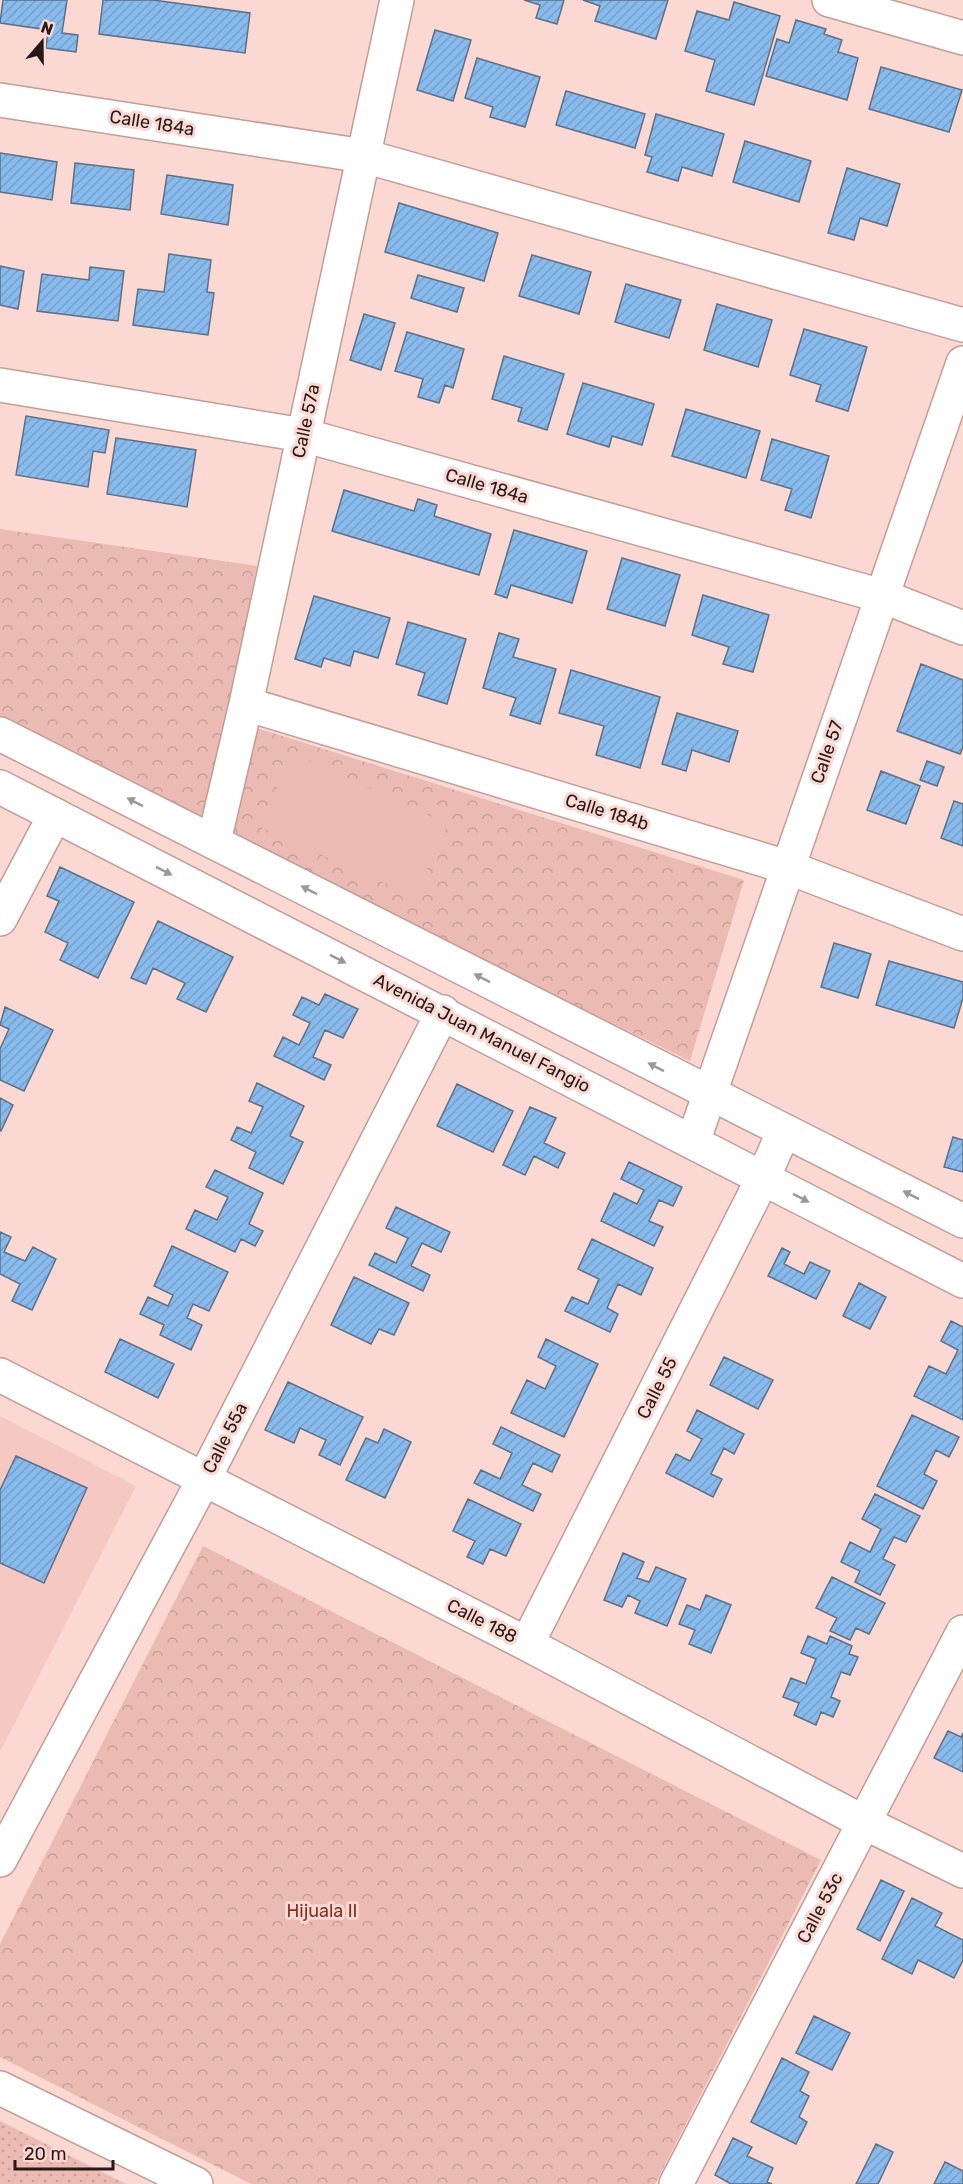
<svg xmlns="http://www.w3.org/2000/svg" width="963" height="2184" viewBox="0 0 963 2184" font-family="Rubik,sans-serif">
<defs>
<pattern id="grass-dots" width="8" height="8" patternUnits="userSpaceOnUse" patternTransform="scale(1.5)"><rect width="8" height="8" fill="#eabab3"/><path d="M2 2h.1M6 6h.1" fill="none" stroke="#c99f99" stroke-width="1.8" stroke-linecap="round"/></pattern>
<pattern id="park-crowns" width="20" height="18" patternUnits="userSpaceOnUse" patternTransform="scale(1.5)"><rect width="20" height="18" fill="#eabab3"/><path d="M2 6a3 3 0 1 1 6 0M12 15a3 3 0 1 1 6 0" fill="none" stroke="#c99f99"/></pattern>
<pattern id="building-hatch" width="6" height="6" patternUnits="userSpaceOnUse" patternTransform="scale(1.5)"><rect width="6" height="6" fill="#88bbed"/><path d="M-1 1l2-2M0 6l6-6M5 7l2-2" fill="none" stroke="#75a0ca"/></pattern>
</defs>
<rect width="100%" height="100%" fill="#fcd8d2"/>
<!-- built -->
<path fill="#f5c9c2" d="M0,1416L136,1486L0,1752Z"/>
<!-- grass -->
<path fill="url(#grass-dots)" d="M0,2121L126,2184H0Z"/>
<!-- park -->
<path fill="url(#park-crowns)" d="M0,529L257,566L205,825L0,723Z
M247,725L744,880L690,1061L225,836Z
M203,1546L821,1860L655,2184H251L0,2057V1944Z"/>
<!-- pitch -->
<path fill="#eabab3" d="M293,753L448,824L415,897L259,827Z"/>
<!-- building -->
<path fill="url(#building-hatch)" stroke="#5c7085" stroke-width="1.5" d="M3,0H67L62,33L78,35L76,52L46,48L48,30L0,23Z
M103,0H153L250,13L245,53L99,34Z
M524,0H564L557,24L536,18L540,5Z
M583,0H668L656,39L595,21L600,6Z
M734,2L780,16L754,105L706,91L715,60L685,51L697,11L729,20Z
M796,20L826,29L824,34L842,40L838,52L858,58L847,100L766,76L777,39L789,43Z
M435,30L471,40L453,101L417,90Z
M477,58L540,77L525,127L490,117L493,107L465,98Z
M881,67L962,90L949,132L869,109Z
M566,91L645,114L635,148L556,125Z
M656,114L724,134L712,176L682,167L678,181L647,172L652,157L645,155Z
M745,141L811,161L799,202L733,182Z
M0,153L57,162L52,200L0,192Z
M75,163L134,170L130,210L71,203Z
M847,168L900,184L887,226L860,218L854,240L828,233Z
M167,175L233,185L228,225L161,214Z
M399,203L498,233L484,281L385,252Z
M169,254L211,260L207,292L214,293L208,335L133,325L138,289L164,292Z
M532,255L591,272L579,314L519,296Z
M0,266L24,271L18,309L0,305Z
M90,267L124,271L118,321L37,311L42,274L89,280Z
M418,275L464,288L457,312L411,298Z
M626,284L681,300L669,338L615,322Z
M717,304L772,320L758,367L704,350Z
M364,314L395,323L381,370L350,360Z
M804,329L867,347L848,411L816,401L821,385L790,375Z
M407,332L464,349L453,388L445,385L439,403L418,397L423,379L395,371Z
M504,356L564,374L547,430L518,421L522,408L492,399Z
M583,383L654,404L642,445L612,436L609,447L567,434Z
M686,409L760,431L746,478L672,456Z
M26,416L109,430L105,453L93,451L88,487L16,475Z
M116,438L196,450L187,507L107,494Z
M772,439L829,456L811,518L785,510L792,489L761,480Z
M344,490L414,511L418,499L437,505L434,516L491,534L479,575L332,531Z
M514,530L587,551L572,603L511,585L507,598L495,594Z
M622,558L680,575L665,626L607,609Z
M703,595L769,615L753,672L723,664L729,647L692,635Z
M314,596L390,618L378,658L354,651L350,666L324,658L321,667L295,659Z
M408,622L466,639L447,704L418,695L425,673L396,664Z
M499,633L519,639L513,657L556,669L540,724L510,715L516,698L483,688Z
M921,664L963,680V747L960,754L897,731Z
M571,670L660,697L640,768L596,755L604,726L559,713Z
M677,713L738,731L729,762L692,750L686,771L662,764Z
M927,761L944,767L937,786L920,780Z
M881,771L920,786L906,824L867,810Z
M954,801L963,804V846L941,838Z
M60,867L134,902L98,978L60,960L68,943L45,932L59,901L47,896Z
M158,921L233,957L206,1012L177,999L185,983L153,968L146,984L131,978Z
M834,943L871,954L858,998L821,987Z
M889,961L963,982V998L954,1028L876,1005Z
M325,994L358,1009L343,1038L325,1030L313,1057L331,1065L324,1080L274,1056L283,1037L299,1045L310,1023L293,1015L302,997L319,1005Z
M5,1007L53,1030L24,1091L0,1080V1049L9,1029L0,1025Z
M257,1083L304,1106L290,1136L303,1142L283,1184L249,1168L256,1152L231,1140L237,1127L251,1133L263,1107L249,1101Z
M457,1084L513,1111L493,1152L437,1126Z
M0,1098L13,1105L1,1131H0Z
M530,1107L556,1118L544,1143L565,1153L558,1168L534,1156L525,1175L503,1165Z
M953,1137L963,1140V1172L944,1167Z
M629,1162L682,1187L673,1206L659,1200L649,1221L663,1227L654,1246L601,1221L614,1193L637,1204L644,1190L621,1179Z
M215,1170L263,1193L249,1224L263,1231L255,1246L241,1239L235,1252L186,1229L195,1210L217,1220L228,1197L206,1187Z
M396,1207L450,1232L441,1252L422,1243L411,1266L430,1275L423,1291L369,1265L375,1253L396,1263L408,1238L386,1228Z
M0,1232L11,1237L4,1252L25,1261L33,1247L56,1259L32,1310L12,1301L20,1284L0,1274Z
M592,1239L653,1268L641,1295L618,1284L607,1308L618,1314L610,1332L565,1311L572,1297L588,1304L599,1279L578,1269Z
M172,1246L228,1272L209,1311L193,1304L187,1318L202,1325L191,1350L160,1335L164,1325L140,1314L148,1297L168,1306L173,1295L154,1286Z
M782,1248L790,1252L784,1264L804,1274L810,1262L830,1271L816,1299L768,1276Z
M354,1277L409,1303L394,1335L379,1329L371,1344L331,1325Z
M859,1283L886,1297L870,1329L843,1316Z
M951,1321L963,1327V1420L914,1396L929,1366L946,1374L958,1350L941,1341Z
M120,1339L174,1364L158,1398L105,1372Z
M546,1339L598,1364L564,1437L511,1413L527,1380L545,1389L556,1366L538,1357Z
M724,1357L773,1380L758,1409L710,1385Z
M288,1382L363,1417L340,1465L319,1455L326,1440L300,1428L294,1443L265,1430Z
M697,1410L744,1434L734,1454L724,1448L711,1474L722,1479L713,1497L666,1473L676,1454L690,1461L702,1439L687,1431Z
M912,1415L959,1437L949,1457L936,1450L924,1474L937,1481L923,1509L877,1486Z
M501,1427L560,1455L552,1472L533,1463L522,1485L541,1494L533,1511L474,1483L481,1470L500,1479L512,1453L493,1444Z
M384,1429L411,1442L385,1498L346,1480L366,1438L378,1443Z
M16,1456L87,1488L44,1583L0,1563V1490Z
M875,1494L920,1516L906,1542L894,1537L883,1559L895,1565L880,1595L855,1582L860,1571L841,1562L850,1542L870,1552L881,1529L862,1519Z
M468,1499L521,1524L506,1556L490,1549L483,1564L467,1557L475,1541L453,1531Z
M623,1553L644,1562L637,1578L649,1582L656,1567L686,1579L667,1626L635,1613L640,1601L628,1595L622,1607L604,1600Z
M832,1577L885,1603L869,1634L856,1628L850,1640L830,1631L837,1618L816,1608Z
M706,1595L731,1605L711,1653L689,1644L695,1630L679,1624L687,1605L700,1610Z
M808,1636L827,1644L830,1636L852,1646L849,1654L858,1657L850,1675L841,1672L831,1697L840,1701L833,1717L821,1712L816,1725L794,1715L799,1703L783,1697L791,1678L806,1684L816,1659L801,1653Z
M948,1731L961,1737L963,1733V1772L934,1758Z
M881,1880L904,1891L880,1941L857,1929Z
M912,1898L942,1913L935,1926L963,1940V1960L954,1978L918,1960L912,1974L882,1959Z
M814,2016L850,2033L832,2070L796,2053Z
M782,2058L809,2072L800,2091L809,2096L799,2117L807,2122L796,2144L751,2122Z
M733,2138L752,2147L747,2156L773,2168L767,2182L772,2184H731L715,2175Z
M876,2144L893,2152L878,2184H856Z
M945,2162L963,2171V2184H934Z"/>
<g fill="none" stroke-linecap="round" stroke-linejoin="round">
<defs>
<path id="minor" d="M829,0L963,38
M0,100L364,156L963,325
M0,385L303,435L882,596L963,628
M246,704L787,867L963,934
M214,841L246,704L397,0
M0,919L55,815
M693,1142L963,363
M0,1375L527,1644L865,1823L963,1871
M527,1644L763,1178L784,1131
M0,1860L204,1479L443,1012
M0,2088L196,2184
M676,2184L963,1632"/>
<path id="secondary" d="M0,734L963,1221
M0,787L963,1281"/>
</defs>
<!-- minor casing -->
<use href="#minor" stroke="#c09e98" stroke-width="36"/>
<!-- secondary casing -->
<use href="#secondary" stroke="#c09e98" stroke-width="36"/>
<!-- minor -->
<use href="#minor" stroke="#fff" stroke-width="33"/>
<!-- secondary -->
<use href="#secondary" stroke="#fff" stroke-width="33"/>
</g>
<!-- one-way arrows -->
<defs><path id="oneway-solid" d="M-6-.8H1V-3.2L6.5 0L1 3.2V.8H-6Z" transform="scale(1.5)"/></defs>
<g fill="#9d9897">
<use href="#oneway-solid" transform="translate(135 802) rotate(-153)"/>
<use href="#oneway-solid" transform="translate(164 871) rotate(27)"/>
<use href="#oneway-solid" transform="translate(309 890) rotate(-153)"/>
<use href="#oneway-solid" transform="translate(338 959) rotate(27)"/>
<use href="#oneway-solid" transform="translate(482 978) rotate(-153)"/>
<use href="#oneway-solid" transform="translate(656 1067) rotate(-153)"/>
<use href="#oneway-solid" transform="translate(911 1195) rotate(-153)"/>
<use href="#oneway-solid" transform="translate(801 1198) rotate(27)"/>
</g>
<g text-anchor="middle" stroke-width="6" stroke-linejoin="round" paint-order="stroke">
<!-- street labels -->
<g font-size="18" fill="#261917" stroke="#fcd8d2">
<text transform="translate(152 123) rotate(9)" y="6">Calle 184a</text>
<text transform="translate(306 421) rotate(-78)" y="6">Calle 57a</text>
<text transform="translate(487 486) rotate(16)" y="6">Calle 184a</text>
<text transform="translate(827 752) rotate(-71)" y="6">Calle 57</text>
<text transform="translate(607 812) rotate(17)" y="6">Calle 184b</text>
<text transform="translate(482 1033) rotate(27)" y="6">Avenida Juan Manuel Fangio</text>
<text transform="translate(657 1388) rotate(-63)" y="6">Calle 55</text>
<text transform="translate(225 1438) rotate(-63)" y="6">Calle 55a</text>
<text transform="translate(482 1621) rotate(27)" y="6">Calle 188</text>
<text transform="translate(820 1908) rotate(-62)" y="6">Calle 53c</text>
</g>
<!-- park labels -->
<g font-size="18" fill="#832d24" stroke="#fcd8d2">
<text x="322" y="1917">Hijuala II</text>
</g>
</g>
<!-- north arrow -->
<g transform="translate(42 42) rotate(20)" stroke="#fcd8d2" stroke-width="4.5" paint-order="stroke">
<path d="M0-4.5L10 22L0 15L-10 22Z" fill="#261917"/>
<text y="-9" font-size="16" font-weight="bold" text-anchor="middle" fill="#261917">N</text>
</g>
<!-- scale -->
<path d="M15 2160v9h98v-9" fill="none" stroke="#261917" stroke-width="3"/>
<text x="24" y="2160" font-size="18" fill="#261917" stroke="#fcd8d2" stroke-width="4.5" paint-order="stroke">20 m</text>
</svg>
